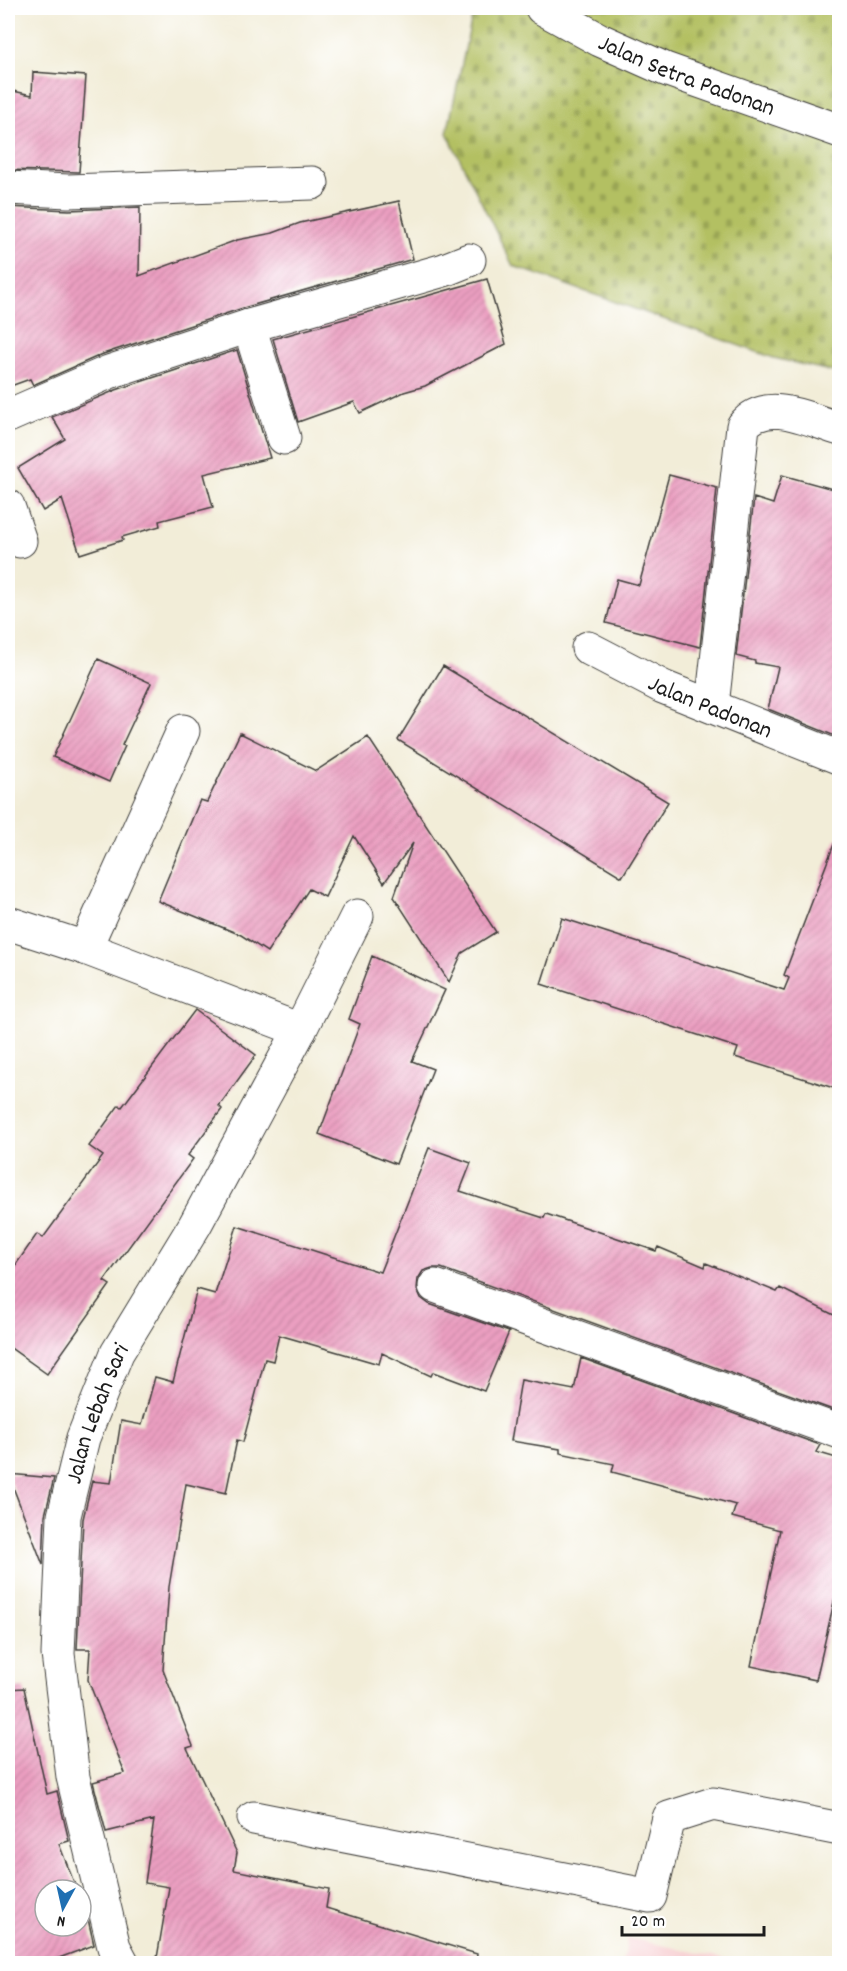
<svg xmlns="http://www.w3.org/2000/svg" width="847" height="1971" viewBox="0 0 847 1971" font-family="Dekko,sans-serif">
<defs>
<pattern id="cemetery-stones" width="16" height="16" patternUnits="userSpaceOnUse" patternTransform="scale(1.5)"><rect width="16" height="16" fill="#b3c062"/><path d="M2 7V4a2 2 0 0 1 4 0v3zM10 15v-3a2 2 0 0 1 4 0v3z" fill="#99a454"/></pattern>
<pattern id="building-hatch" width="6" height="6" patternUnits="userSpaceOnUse" patternTransform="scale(1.5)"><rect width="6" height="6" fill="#eb9fc1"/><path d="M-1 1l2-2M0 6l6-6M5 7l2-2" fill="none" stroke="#c988a5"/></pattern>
</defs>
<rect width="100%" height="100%" fill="#fff"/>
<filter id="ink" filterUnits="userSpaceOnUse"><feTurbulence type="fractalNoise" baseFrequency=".0167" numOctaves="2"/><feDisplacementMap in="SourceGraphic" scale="12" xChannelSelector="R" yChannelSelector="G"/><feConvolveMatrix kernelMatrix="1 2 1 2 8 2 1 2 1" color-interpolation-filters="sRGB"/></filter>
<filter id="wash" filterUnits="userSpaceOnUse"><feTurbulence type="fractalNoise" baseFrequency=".008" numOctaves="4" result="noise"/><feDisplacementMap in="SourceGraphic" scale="24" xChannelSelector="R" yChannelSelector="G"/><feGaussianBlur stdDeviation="1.35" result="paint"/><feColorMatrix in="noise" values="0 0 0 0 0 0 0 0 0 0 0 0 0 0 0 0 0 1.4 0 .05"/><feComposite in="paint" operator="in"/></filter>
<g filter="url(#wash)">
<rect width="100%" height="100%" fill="#f2edd8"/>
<!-- built -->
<path fill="#f7cfd2" d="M628,1938L736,1961L735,1963H622Z"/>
<!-- cemetery -->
<path fill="url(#cemetery-stones)" stroke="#686e3f" stroke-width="1.5" d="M474,8H839V373L774,358L513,266L447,133Z"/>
<g id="blocks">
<!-- building -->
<path fill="url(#building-hatch)" d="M33,72L86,76L79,172L8,170V90L32,95Z
M399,201L413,259L243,308L103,354L33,385L30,379L8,387V207L69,210L140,207L139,276L237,240L273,233L300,223Z
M487,279L506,344L425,386L404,392L360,413L354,402L298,422L273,339Z
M237,350L270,458L204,474L213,507L159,521L160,526L122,537L123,540L80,554L62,499L43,511L18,468L65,439L52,417L116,390Z
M669,475L717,488L700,647L606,623L617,579L639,585Z
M782,475L840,491V738L768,709L778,667L755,663V661L736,656L754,498L773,504Z
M98,659L151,683L122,745L125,746L109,782L53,757Z
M443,666L668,802L622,877L398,740Z
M240,733L316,771L368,737L496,932L462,953L449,982L394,897L413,843L384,883L354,836L325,897L309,889L267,952L241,935L158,901L200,800L207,802Z
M836,839H840V1090L735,1057L738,1048L541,984L562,918L784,990L789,978L784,975Z
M372,956L445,990L412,1061L433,1069L396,1164L319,1134L360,1024L349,1019Z
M195,1010L256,1055L219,1106L222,1109L188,1155L193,1159L104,1281L110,1285L47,1374L8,1346V1276L37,1234L43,1238L103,1156L89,1146L119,1105L122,1107Z
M429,1148L471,1163L460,1191L544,1218L546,1214L656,1251L658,1247L705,1267L706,1263L777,1292L780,1288L840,1318V1405L836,1411L441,1268H432L423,1271L418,1279L417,1289L421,1298L429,1304L509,1332L484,1391L433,1372L431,1376L382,1353L379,1364L279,1335L273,1361L265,1359L243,1442L237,1440L226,1493L186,1484L169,1587L163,1670L193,1746L187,1748L237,1853L234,1870L329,1889L326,1908L477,1954L476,1964H156L169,1887L145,1883L154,1820L106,1832L93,1782L125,1773L88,1680L90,1649H77L83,1519L92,1481L111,1483L121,1421L142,1425L155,1377L173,1382L197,1289L215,1294L237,1226L380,1272Z
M581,1358L820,1445L816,1452L840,1459V1576L816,1680L751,1666L780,1530L732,1517L736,1505L612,1472L614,1464L560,1453V1449L511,1441L521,1380L574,1390Z
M8,1474L54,1478L45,1515L43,1565Z
M24,1688L47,1794L57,1791L69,1841L59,1844L77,1890H45V1926H81V1901L88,1919L94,1945L43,1964H8V1689Z"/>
</g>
</g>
<g filter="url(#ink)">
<use href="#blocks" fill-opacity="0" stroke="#3c3b38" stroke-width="1.5"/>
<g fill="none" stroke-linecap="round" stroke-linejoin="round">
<defs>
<g id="minor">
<path id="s1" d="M542,8L600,40L665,69L840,131"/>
<path d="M8,188L68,191L312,183"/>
<path d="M249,326L284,438"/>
<path d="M8,416L109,372L249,326L444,270L469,260"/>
<path d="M8,506L20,541"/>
<path id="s2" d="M588,648L663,687L840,758"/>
<path d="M712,706L743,426C766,396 810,420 840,429"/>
<path d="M8,923L85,948L300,1030"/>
<path d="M85,948L183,731"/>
<path d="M435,1286L840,1432"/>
<path d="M254,1818L650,1896L669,1818L713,1804L840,1829"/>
<path id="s3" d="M123,1964L114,1947L73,1777L58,1654L64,1516L83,1438L117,1353L195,1225L300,1030L357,916"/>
</g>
</defs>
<!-- minor casing -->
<use href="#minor" stroke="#3c3b38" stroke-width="35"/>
<!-- minor -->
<use href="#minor" stroke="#fff" stroke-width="33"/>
</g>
</g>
<g text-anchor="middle" stroke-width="5" stroke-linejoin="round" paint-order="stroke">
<!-- street labels -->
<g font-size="24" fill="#1c1c1c" stroke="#fff">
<text dy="8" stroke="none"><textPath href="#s1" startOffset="160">Jalan Setra Padonan</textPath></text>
<text dy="8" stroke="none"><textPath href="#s2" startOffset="136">Jalan Padonan</textPath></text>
<text dy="8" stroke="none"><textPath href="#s3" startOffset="564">Jalan Lebah Sari</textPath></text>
</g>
</g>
<!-- margin -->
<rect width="847" height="1971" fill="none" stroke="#fff" stroke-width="30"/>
<!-- north arrow -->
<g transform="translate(63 1908) rotate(188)"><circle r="28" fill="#ffffff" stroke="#a4a4a4" stroke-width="1.5"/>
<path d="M0-4.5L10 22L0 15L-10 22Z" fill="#1f6fb2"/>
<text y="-9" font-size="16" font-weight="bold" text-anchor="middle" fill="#1c1c1c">N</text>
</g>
<!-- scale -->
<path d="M622 1926v9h142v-9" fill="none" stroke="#1c1c1c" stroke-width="3"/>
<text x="631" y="1926" font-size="18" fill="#1c1c1c" stroke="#ffffff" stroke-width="4.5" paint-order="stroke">20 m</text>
</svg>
